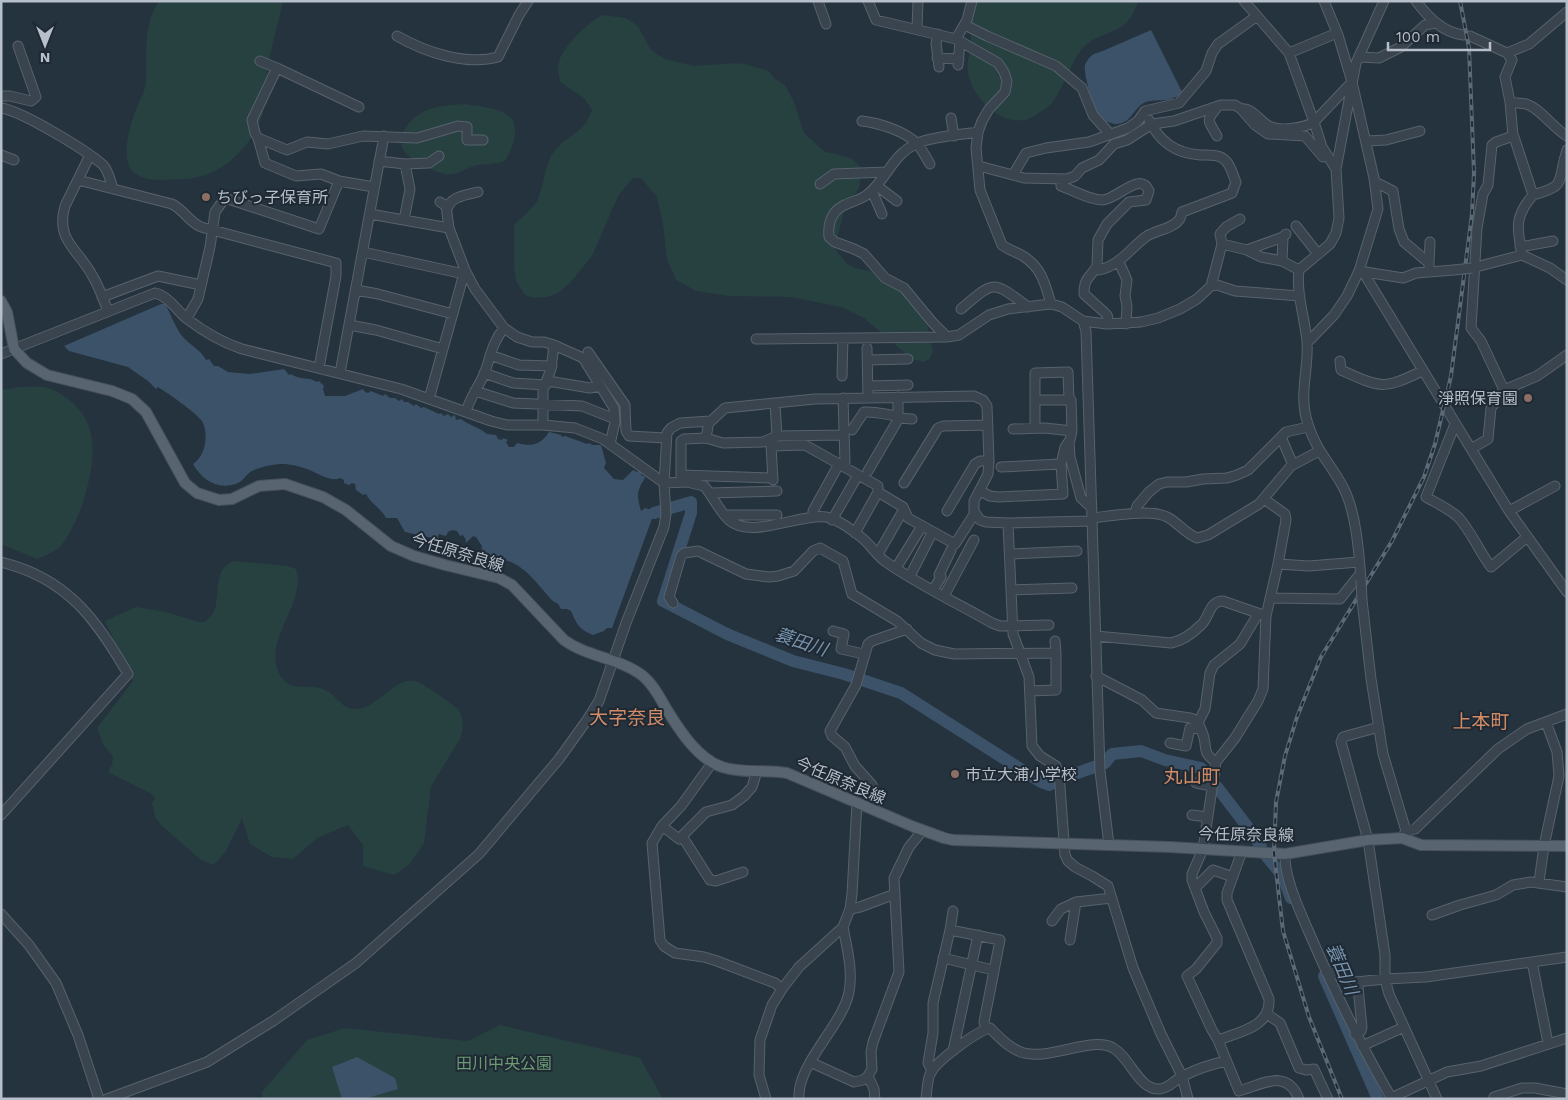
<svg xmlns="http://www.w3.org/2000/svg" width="1568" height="1100" viewBox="0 0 1568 1100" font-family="'Work Sans','Noto Sans JP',sans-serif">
<rect width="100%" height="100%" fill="#25333f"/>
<!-- green -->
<path fill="#274040" d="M159,1H283C279,21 273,40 269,60C266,77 268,96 263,113C255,140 230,168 202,176C189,180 174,179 161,180C145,180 129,176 127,158C125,141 131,122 137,107C141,98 145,91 146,82C147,55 143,25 159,1Z
M969,1H1139C1135,9 1132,18 1125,24C1112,35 1094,35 1083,48C1070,62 1061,96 1048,107C1041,111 1033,118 1025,120C998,124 973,98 968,73C966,61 971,51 971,39C972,27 968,14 969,1Z
M602,15L626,18L638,26L651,50L665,59L694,66L734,63L744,64L769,71L774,78L785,85L794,102L804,133L825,152L840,155L852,159L860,166L861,173L859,188L844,211L836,242L835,249L846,263L855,268L887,275L926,319L933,352L929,359L924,362L912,359L864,318L841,307L791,297L729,296L696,291L676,280L667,259L663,225L657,197L641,178H633L618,196L592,256L570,283L558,293L547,297L535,298L525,295L516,281L514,266V225C520,219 535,206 538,199C545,182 544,163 556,149C571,132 583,135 592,110L584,98L560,82C559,75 557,69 559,62C562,47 589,22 602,15Z
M465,104C487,108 522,108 514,139C512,147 509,155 505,161C495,165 484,163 474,166C465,169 455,176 445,174C433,171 413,162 405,152C393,137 411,118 423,112C436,105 451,105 465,104Z
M20,387C27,387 35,386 43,387C51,388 60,393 67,398C103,425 94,465 83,503C79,514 67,543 57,549C51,554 43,556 37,559L1,544V390Z
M236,561L288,566L296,569C307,605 261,640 280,675C291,695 311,681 327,691C341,699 343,713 363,708C380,703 397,677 415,681C423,683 449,702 457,708C464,717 464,729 460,739L431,786L424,843L409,865L394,875L363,866V845L348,825L317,838L293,859L272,857L250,844L242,818L226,851L214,865L201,860L161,825L155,817L152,803L155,799L152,794L108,772L112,765L113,756L104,746L97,728L133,681L105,621L136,607L166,612L199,622H205C209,618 213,615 215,609C220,593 213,565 236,561Z
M500,1025L640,1058L663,1099H263L261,1093L307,1040L345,1028L468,1041Z"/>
<!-- water -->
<path fill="#3b5268" d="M1151,30L1182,92C1171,104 1160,98 1146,102C1134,106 1132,124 1116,124C1112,124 1102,120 1099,117C1094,112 1083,72 1085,66C1085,63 1089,58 1091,56C1094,53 1101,52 1105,50C1120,43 1136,37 1151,30Z
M161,304H165C171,314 175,327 182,336C190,345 201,350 206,360L209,359L214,366H218L228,372L250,374L284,369L289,375L291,374C300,381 310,376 316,382L319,381L324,386L323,389L325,396H345L363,389L365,392L368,393L371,391L383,396L385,394L390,398H395L399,401L402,399L404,402H408L414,406L416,404L421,408L424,407L439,414L441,413L444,416L448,414L451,417L455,415L456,420L461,419C468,425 481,428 487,434L496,435L498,439L502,440L503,438L508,440L506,442L509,447H514L517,443C531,447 541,445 549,432L561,435L562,437L565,436L587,444L590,443L592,445H601L606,463L604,468L614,479L623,480L633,470L637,472L640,471L642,476H645C644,482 642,481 640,487C636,495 639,503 641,511L645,508L655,511L662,506L663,513L653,516L612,628H607L604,631L593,635C579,629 577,625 571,611L567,609H561L558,604L553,601C540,588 527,567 508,561C500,558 490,556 481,554L482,546L476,537L473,536L467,542H465L466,540L463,535L460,536L457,531L452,530L448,532L446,536L439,534L437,539L405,532L397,518H386C381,508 371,504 366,494L363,495L356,490L355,484L352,483L349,485L344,483V480L340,478C330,483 315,471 304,468C298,466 288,464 282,464C273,464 255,468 249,473C245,476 243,481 238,483C218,491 202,480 193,464C200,459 203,453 205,444C206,437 206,428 202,421C194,411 169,394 158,387L156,389L148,381L128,367L69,351L64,346Z
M357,1057L395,1078L398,1089L364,1099H342L332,1067Z"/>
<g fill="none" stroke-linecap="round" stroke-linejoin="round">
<!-- river -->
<path stroke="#3b5268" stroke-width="12" d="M654,513L691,502V513L663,601L727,634L793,661L844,674L901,693L1041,782L1049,785L1054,782
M1105,763L1112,754L1141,751L1165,760L1201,768
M1066,777L1097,766
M1217,787L1253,834L1261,847
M1267,857L1282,875L1291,898
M1324,976L1378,1099"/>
<defs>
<path id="minor" d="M818,1L826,24
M868,1L876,20L956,39L998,63L1004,72L1007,81L1005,92L989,109L982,121L978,132L976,148L980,190L1002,245C1009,250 1016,252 1023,256C1042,268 1045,284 1051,304
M1416,1C1428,17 1442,32 1463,35
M1257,16L1289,53L1314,122L1352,82
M965,25L987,36L1056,66L1082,88L1093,115L1110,134
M917,29L918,1
M938,34L936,43L939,67
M397,36C425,52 466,66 498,57L519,15L528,1
M1470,36L1507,53
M956,39L967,20L972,1
M1289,53L1337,33
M1359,57L1379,58L1401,47L1425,25L1435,23
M937,58L959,59
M260,61L277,68L252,120L255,133L258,138L265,163L296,176L321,174L339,181
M958,65L960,41
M277,68L359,107
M1,96H10L31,101L36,97L18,46
M1510,102C1515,103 1521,103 1526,104C1540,108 1553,128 1567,136
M1,108C22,111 86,150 103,165C108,170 111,182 113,189
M1241,109C1253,107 1260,123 1271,127C1282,131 1304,128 1314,122L1322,147L1336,169L1339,218L1336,233L1330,244L1299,270C1296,294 1305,318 1307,342C1309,370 1298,395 1308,424C1316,451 1331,464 1343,487C1356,511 1359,552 1361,580
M951,118L954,136
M862,121C878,123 906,131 917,144C922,149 926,158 930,164
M978,132C960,135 935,136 918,143C892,154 888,178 868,194C859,202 843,202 835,212C829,220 828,228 829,237L835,242L854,249L864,254L885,278L904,288L933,323L947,337L959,335L989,315L1008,309L1051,304L1062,307L1083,321L1107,324L1141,322L1158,318L1180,309L1197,299L1211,286L1217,285L1235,291L1300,296
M1217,136C1208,119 1205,122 1218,106
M258,138L287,150L307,142L328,144L363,136L417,138L458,126L467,127V140H483
M1366,141L1386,140L1420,131
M1,155L14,160
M90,155L65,206C55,240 78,249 92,275C99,286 103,299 108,311
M379,161L405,164L410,189L404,220
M405,164L429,163L439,156
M979,166L1024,178L1067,179L1075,176L1082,168L1099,160L1114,144L1127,140L1152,124L1174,121L1221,105H1235L1241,109L1255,125L1268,134L1305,136L1323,157
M1336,169L1356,63L1384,1
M1013,175L1026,153L1046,148L1089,142L1128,128L1138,121L1145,111L1179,103L1206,71L1212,53L1218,44L1257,16L1244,1
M1061,179V186C1073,190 1089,200 1102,200C1117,200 1140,170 1149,191L1146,200L1129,202L1107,224L1098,240L1097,266C1090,278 1084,277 1084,294C1088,298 1106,313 1107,315C1108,317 1108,321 1107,324
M78,180L172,204C184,210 189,222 201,227L336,263V276L319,368
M1375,182L1393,191L1399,229L1404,242L1429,263V272
M820,184L834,174L887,172
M877,186L897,201
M872,191L882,214
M1533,195C1568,185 1556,184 1567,150
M440,202L446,206L449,228
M447,209C451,196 466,195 478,192
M370,214L449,228L465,270L475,289L504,328L517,337L532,342H544L554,345L551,369L543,390V425
M1296,226L1318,254
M1286,234L1283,237L1282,261L1299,270
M1222,244L1247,250L1283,237
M1520,247L1553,241
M1247,250L1261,257L1282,261
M363,252L464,274
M1522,255C1517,228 1514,217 1533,195L1514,137L1513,136L1510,102L1505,77L1512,60L1507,53L1529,44L1567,12
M1119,262L1127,280L1125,296L1127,306L1126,324
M1429,263L1430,242
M1472,268L1522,255L1550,268L1567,280
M1096,269L1099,270C1121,265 1130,248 1147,236C1157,230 1172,229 1179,220C1181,218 1181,215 1182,212L1232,193L1236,182C1233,176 1231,166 1226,161C1220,154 1209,155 1200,155C1175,153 1160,142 1149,120
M1359,271L1403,278L1416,273L1454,270
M1363,272L1509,511L1567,592
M1211,286L1222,244L1220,234L1226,227L1240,219
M356,290L378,294L453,314
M102,297L158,276L201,285
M961,309C995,280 992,280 1028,307
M187,318L198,299L210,247L215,212L225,198L319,229L339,181L374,187
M1083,321L1086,331L1100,771L1109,845
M349,325L376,330L443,349
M756,339L947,337
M1307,343L1334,315L1347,296L1359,271L1378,209L1374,178L1352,82L1338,35L1324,1
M554,345L583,358L614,408L615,422L610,444
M867,348L868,398
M588,352L625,405L626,431L629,436L666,438
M1,354L155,293C168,296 176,309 186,318C204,332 221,342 242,349L401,389L491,421L507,425H543L575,428L603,439L664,483L666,514L664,527L626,623L599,701L587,720L559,759L479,854L356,963L273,1021L207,1062L107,1099
M490,355L519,365L552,366
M868,360L908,359
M1340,361L1341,370C1381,388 1383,390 1422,371
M340,373L384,136
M484,373L513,383L546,385
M842,376L843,338
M548,381L590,388L600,386
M868,386L908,385
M1504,390L1481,341L1471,328L1477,228L1483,194L1488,185L1492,145L1496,142L1513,136
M475,391L513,403L582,406L615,419
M898,397V416L899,418L912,419
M429,399L465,270
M775,403L777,436
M466,412C470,397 480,385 485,372C491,355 492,343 504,328
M1455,424L1426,497C1436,503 1450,509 1459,518C1472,533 1479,551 1491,567L1527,537
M1035,428V400
M1013,429L1045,428L1072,431
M852,430L864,412C876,411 886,415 898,416
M1281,437L1293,465
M706,438L723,443L763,442L777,436L844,435
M1069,442L1070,457L1081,498L1092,508
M1471,449L1488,439L1491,408L1504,390L1537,376L1567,355
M1061,464L1065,447L1070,440L1072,431L1071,400H1035V373L1068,372L1069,400
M868,471L899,418
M681,475L773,478
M773,480L771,446L805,445L878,486V492L903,507L908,518L955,544L975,513
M681,481V441L684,439L706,438L709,421
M904,483L938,428L943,426L988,425
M980,491L990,496L999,497L1063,494L1061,464L1001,467
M710,493L777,491
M1264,499L1285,514L1286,520L1278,564
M947,511L975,464L980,461H989
M1509,511L1555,486
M1135,513L1137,506L1149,492L1159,484L1167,482H1186L1203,479L1227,478L1237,475L1248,470L1286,432L1308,427
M725,515H777
M813,517V511L839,464L845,462L843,398
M1092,518C1111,516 1153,508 1169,518C1179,524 1186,534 1197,538L1208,535L1259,504L1291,466L1319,451
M832,520L858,475
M1008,523L1013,634L1029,677L1032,746L1040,756L1056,766L1059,773L1065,855L1068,861L1075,867L1092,876L1108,886L1133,968L1161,1034L1182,1076L1188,1099
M855,533L878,492
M878,554L904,509
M1010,554L1077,551
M1,562C67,578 96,619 128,674L1,815
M896,568L922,526
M910,576L930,537
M933,590L941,577L939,575L951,550
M1011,590L1072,588
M944,596L974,540
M1271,598L1340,599L1360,574
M1362,600L1371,679L1383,754L1406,831L1402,838
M673,603L669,597L681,556L684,553L698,551L746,574L769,577L778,576L794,571L813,551L820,548L843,561L852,594L897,621L921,643L935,650L954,654L1056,653V690L1030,691
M1049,625L1000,626L992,623C957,603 919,585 886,562C877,556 871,545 862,538C853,530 837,519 826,517C800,513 752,540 729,520C719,511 713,496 704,486L687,482L664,483L667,433L671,428L680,423L711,421L725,408L815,399L974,396L983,400L987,406L989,461L988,474L974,501V511L980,520L986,522L1008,523L1092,521
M833,631L844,634L841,649L864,654
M1096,636L1171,643C1182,641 1194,632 1202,624C1210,616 1209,601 1223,601L1266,616
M1055,641L1056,653
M1096,676L1142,700L1156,713L1190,718L1198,721
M1379,727L1343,737L1341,742L1368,840L1385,955V979L1389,994L1437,1099
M1170,743L1186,746L1190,728L1201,729
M1216,762C1203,753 1207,751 1204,738C1203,733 1200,727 1198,723L1205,709L1210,673L1214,665L1240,644L1258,614
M757,771L752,787L744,796L732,805L706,812L679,839L662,826L652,843L660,940L664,946L675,953L704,957L717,961L775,983L782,989
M1196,783L1212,786
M874,810L877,797L872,785L855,766L845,747L832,736L830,731L856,685L868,644L872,641L907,629
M1192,815L1208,817
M662,826L681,806L712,763
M1406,831L1415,829L1498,749L1527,729L1567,714
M682,836L710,880L716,881L743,872
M1242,851L1227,893V900L1269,999C1271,1027 1239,1032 1218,1040L1239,1091C1263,1084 1287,1068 1299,1099
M1285,854C1284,877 1299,909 1308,930C1333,988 1360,1044 1392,1099
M1539,882L1544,846L1559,776L1557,752L1546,722
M1195,888L1213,870L1233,877
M850,909L860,907L895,894
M1,914L29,945L56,983L78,1035L99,1099
M1432,915L1460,905L1496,895L1513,885L1531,882L1567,887
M1052,921L1061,909L1076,902L1112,898
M950,930L953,911
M1070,940L1076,902
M943,958L993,970
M1532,962L1548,1043
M1326,972L1329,971L1356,982L1385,979L1426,977L1567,957
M1267,1014L1280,1023L1299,1068L1306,1070L1314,1069L1328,1099
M1355,1034L1361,1031L1362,1027L1358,987L1356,982
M1218,1040L1212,1030L1187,976L1196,969L1217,943V938L1204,912L1192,880V874L1203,849L1216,762L1235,738L1258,701L1263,689L1266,616L1278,564L1309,566L1359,562
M1362,1046L1404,1027
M953,1051L978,935
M810,1062L854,1082L863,1080L868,1076L872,1069L871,1052L873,1042L899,972L894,878L909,847L923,830
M932,1071L928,1063L933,1033V1003L950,930L1000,940L984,1022L986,1029
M868,1076L874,1089L875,1099
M1494,1097L1522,1088H1535L1567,1094
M1391,1098L1447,1072L1481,1066L1567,1038
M766,1099L759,1075L760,1040L772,1005L782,989L799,967L843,927L850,909L852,894L857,802
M799,1099C796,1065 843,1025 849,992C853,971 847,948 843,927
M926,1099C927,1091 927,1079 931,1072C938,1060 977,1031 990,1028C999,1037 1011,1050 1024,1053C1050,1060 1093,1036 1113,1048C1130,1057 1139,1091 1160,1089C1170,1088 1174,1080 1183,1076C1195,1070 1212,1064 1226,1061"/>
<path id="major" d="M1,301L7,312L14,349L27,363L47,375L112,391L132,399L146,412L185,483L197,493L219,500L232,499L259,486L285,484L323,497L346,510L391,546L414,556L445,565L499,578L512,585L564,640C587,657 620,658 643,676C654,685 660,698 667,710C680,731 698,759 722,767C743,774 765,769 787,773L914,827L944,838L953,840L1170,847L1285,854L1368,840L1402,838L1421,845L1567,846"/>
</defs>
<!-- minor casing -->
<use href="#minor" stroke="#57626d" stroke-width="11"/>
<!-- major casing -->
<use href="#major" stroke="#46505b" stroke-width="12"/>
<!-- minor -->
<use href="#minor" stroke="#39444f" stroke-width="9"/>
<!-- major -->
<use href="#major" stroke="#58646f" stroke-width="10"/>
<defs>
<path id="rail" d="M1342,1099L1309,1017L1283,931L1274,853L1276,802L1285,756L1297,717L1321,657L1392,541L1424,477L1435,444L1451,376L1472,214L1474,173L1469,48L1460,1"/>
</defs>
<!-- rail casing -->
<use href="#rail" stroke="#5c6976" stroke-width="4"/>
<!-- rail -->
<use href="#rail" stroke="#1e2934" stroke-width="2" stroke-dasharray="5.5" stroke-linecap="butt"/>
<defs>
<path id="minor-bridge" d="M1454,270L1472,268
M1361,580L1362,600"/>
</defs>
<!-- minor-bridge casing -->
<use href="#minor-bridge" stroke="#57626d" stroke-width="11" stroke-linecap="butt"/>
<!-- minor-bridge -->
<use href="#minor-bridge" stroke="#39444f" stroke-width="9"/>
</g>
<!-- markers -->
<g fill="#8d6e63" stroke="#1e2934" stroke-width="2">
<circle cx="206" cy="197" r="5"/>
<circle cx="1528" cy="398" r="5"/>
<circle cx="955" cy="774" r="5"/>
</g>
<g text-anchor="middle" stroke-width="4" stroke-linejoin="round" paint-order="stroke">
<!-- poi labels -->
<g font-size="16" fill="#b6bfca" stroke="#1e2934" text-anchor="start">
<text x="216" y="203">ちびっ子保育所</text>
<text x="1518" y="404" text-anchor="end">淨照保育園</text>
<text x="965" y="780">市立大浦小学校</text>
</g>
<!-- street labels -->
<g font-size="16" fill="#b6bfca" stroke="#1e2934">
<text transform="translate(458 552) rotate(17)" y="6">今任原奈良線</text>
<text transform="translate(841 780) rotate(23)" y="6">今任原奈良線</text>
<text transform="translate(1246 834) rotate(1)" y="6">今任原奈良線</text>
</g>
<!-- park labels -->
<g font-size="16" fill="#6d9a73" stroke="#1e2934">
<text x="504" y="1069">田川中央公園</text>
</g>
<!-- water labels -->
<g font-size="18" font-style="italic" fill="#7793ac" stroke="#1e2934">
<text transform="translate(801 642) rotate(18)" y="6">蓑田川</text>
<text transform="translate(1342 969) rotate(67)" y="6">蓑田川</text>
</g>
<!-- quarter labels -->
<g font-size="19" fill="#d48c67" stroke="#1e2934">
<text x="627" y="724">大字奈良</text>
<text x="1481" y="728">上本町</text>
<text x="1192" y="783">丸山町</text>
</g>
</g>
<!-- border -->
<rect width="1568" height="1100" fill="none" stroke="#b6bfca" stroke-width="5"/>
<!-- north arrow -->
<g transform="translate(45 45) rotate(180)" stroke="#1e2934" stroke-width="4" paint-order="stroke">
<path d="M0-4L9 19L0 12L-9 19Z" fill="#b6bfca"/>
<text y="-8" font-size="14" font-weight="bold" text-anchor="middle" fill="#b6bfca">N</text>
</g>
<!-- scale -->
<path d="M1388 42v8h102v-8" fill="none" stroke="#b6bfca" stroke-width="2.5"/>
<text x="1396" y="42" font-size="15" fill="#b6bfca" stroke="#1e2934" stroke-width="4" paint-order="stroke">100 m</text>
</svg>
